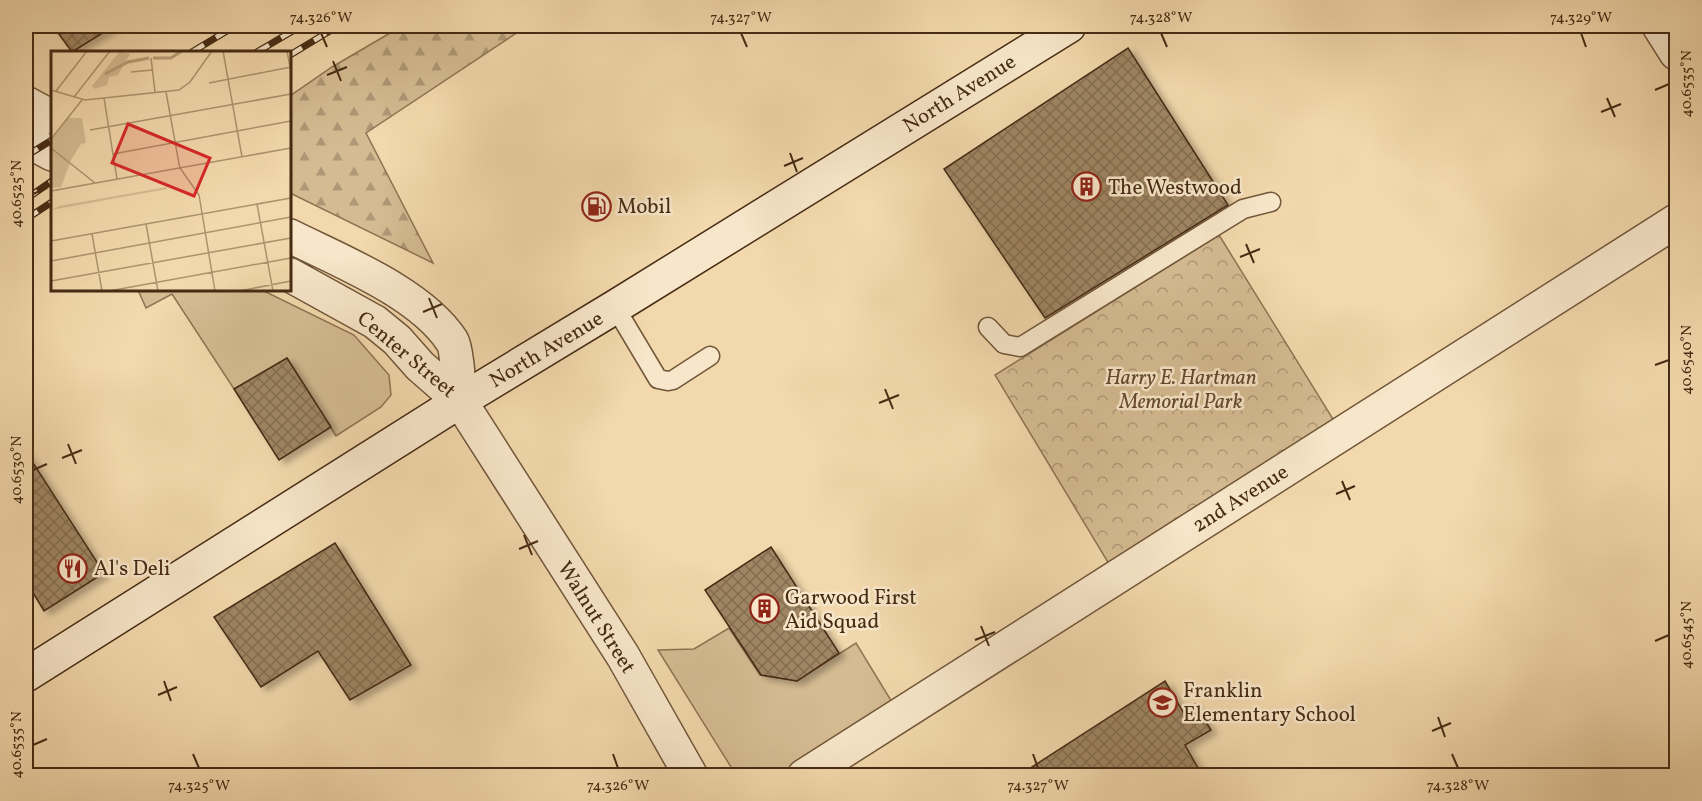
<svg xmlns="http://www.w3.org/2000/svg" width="1702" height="801" viewBox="0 0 1702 801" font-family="Vollkorn,serif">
<defs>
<pattern id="forest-firs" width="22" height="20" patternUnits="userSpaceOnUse" patternTransform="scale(1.5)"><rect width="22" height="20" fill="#d5bb92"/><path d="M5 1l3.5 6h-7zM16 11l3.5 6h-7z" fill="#af9876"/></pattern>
<pattern id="park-crowns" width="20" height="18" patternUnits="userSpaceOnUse" patternTransform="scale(1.5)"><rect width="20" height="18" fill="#d5bb92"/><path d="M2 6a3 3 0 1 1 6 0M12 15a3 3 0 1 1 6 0" fill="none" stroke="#af9876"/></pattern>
<pattern id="building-cross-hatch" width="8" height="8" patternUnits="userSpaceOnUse" patternTransform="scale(1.5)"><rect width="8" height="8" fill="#9f8563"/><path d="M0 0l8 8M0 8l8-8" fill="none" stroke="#836d50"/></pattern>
<filter id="shadow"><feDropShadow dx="6" dy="4" stdDeviation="3" flood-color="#0004"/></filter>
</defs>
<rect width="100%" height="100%" fill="#f2d8ac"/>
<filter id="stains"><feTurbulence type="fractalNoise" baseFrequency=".00333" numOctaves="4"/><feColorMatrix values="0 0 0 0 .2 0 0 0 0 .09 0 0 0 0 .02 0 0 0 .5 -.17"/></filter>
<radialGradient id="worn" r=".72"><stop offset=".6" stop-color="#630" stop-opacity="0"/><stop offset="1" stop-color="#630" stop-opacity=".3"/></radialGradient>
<!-- green -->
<path fill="#d5bb92" stroke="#8e7352" stroke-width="1.5" d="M138,290H262L354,335L389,375L391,395L381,407L336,436L287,358L234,389L172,294L146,308Z
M729,628L760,675L797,681L856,643L895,707L780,775H736L658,650L694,649Z"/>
<!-- forest -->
<path fill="url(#forest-firs)" stroke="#8e7352" stroke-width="1.5" d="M402,26H527L366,133L433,263L290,193V96L332,67Z"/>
<!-- park -->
<path fill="url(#park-crowns)" stroke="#8e7352" stroke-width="1.5" d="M1219,235L1336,424L1109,564L995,375Z"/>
<!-- building -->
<path fill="url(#building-cross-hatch)" stroke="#462b13" stroke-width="1.5" filter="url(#shadow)" d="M53,26H114L72,52Z
M1128,48L1228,205L1045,318L944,169Z
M287,358L331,427L279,460L234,389Z
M26,452L104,573L44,611L26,581Z
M335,543L411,665L350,700L318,651L261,687L214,617Z
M771,547L839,653L797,681L761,675L705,590Z
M1165,681L1183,712L1195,704L1211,730L1185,745L1198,768L1185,776H1018Z"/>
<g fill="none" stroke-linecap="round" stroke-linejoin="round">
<defs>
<path id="lane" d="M615,307L658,379L668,381L673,380L710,356
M988,327L1004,344L1020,347L1243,209L1271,202"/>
<path id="street" d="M1659,26L1676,53
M26,103L52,117
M26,140L52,154
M290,236C340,261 421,293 452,341C457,349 459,389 460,401
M290,275L375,322L397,340L420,366L460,401L623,656L691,776
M804,776L1676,221"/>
<path id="secondary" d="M26,675L460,401L615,307L1069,26"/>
</defs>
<!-- lane casing -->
<use href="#lane" stroke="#715639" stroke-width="21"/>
<!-- street casing -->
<use href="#street" stroke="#715639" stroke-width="36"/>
<!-- secondary casing -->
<use href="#secondary" stroke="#462b13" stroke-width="36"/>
<!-- lane -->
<use href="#lane" stroke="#f7e6c9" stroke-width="18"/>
<!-- street -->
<use href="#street" stroke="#f7e6c9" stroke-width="33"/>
<!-- secondary -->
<use href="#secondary" stroke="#f7e6c9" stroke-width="33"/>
<defs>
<path id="rail" d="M192,52L235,26
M257,52L301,26
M290,55L338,26
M26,156L52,140
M26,199L52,181
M26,219L52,202"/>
</defs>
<!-- rail casing -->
<use href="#rail" stroke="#462b13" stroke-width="7"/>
<!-- rail -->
<use href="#rail" stroke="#f7e6c9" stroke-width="4.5" stroke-dasharray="14" stroke-linecap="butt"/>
</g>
<!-- ticks -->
<path fill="none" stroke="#462b13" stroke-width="2" d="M321,33L327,47M741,33L747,47M1161,33L1167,47M1581,33L1586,47M333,61L341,81M327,75L347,67M1655,90L1669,84M1607,98L1615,117M1601,112L1621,104M790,153L797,172M784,166L803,158M33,194L47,188M1246,244L1254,263M1240,257L1260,249M429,298L437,318M423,312L442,304M1655,365L1669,360M885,389L893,409M879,403L899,395M68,444L76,464M62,458L82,450M33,470L47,464M1342,481L1350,500M1336,494L1355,486M524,535L532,555M519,549L538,541M981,626L989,646M975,640L995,632M1655,641L1669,635M164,681L171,701M158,695L177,687M1438,717L1445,737M1432,731L1451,723M33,745L47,739M193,754L199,768M613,754L618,768M1033,754L1038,768M1452,754L1458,768"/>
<!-- icons -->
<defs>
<symbol id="building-ring" viewBox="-11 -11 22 22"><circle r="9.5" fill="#f7e6c9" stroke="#8f2418" stroke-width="1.5"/><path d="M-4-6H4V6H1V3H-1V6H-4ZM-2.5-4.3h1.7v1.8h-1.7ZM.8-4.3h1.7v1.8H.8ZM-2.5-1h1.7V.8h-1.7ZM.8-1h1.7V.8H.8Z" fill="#8f2418"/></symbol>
<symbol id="fuel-ring" viewBox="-11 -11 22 22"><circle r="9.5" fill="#f7e6c9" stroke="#8f2418" stroke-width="1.5"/><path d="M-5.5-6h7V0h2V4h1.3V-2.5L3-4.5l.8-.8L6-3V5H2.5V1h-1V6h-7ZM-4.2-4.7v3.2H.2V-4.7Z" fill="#8f2418"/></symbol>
<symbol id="restaurant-ring" viewBox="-11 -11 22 22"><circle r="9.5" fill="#f7e6c9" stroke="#8f2418" stroke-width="1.5"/><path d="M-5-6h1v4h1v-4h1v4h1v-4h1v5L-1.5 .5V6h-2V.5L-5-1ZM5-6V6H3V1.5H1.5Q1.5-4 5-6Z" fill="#8f2418"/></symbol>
<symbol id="school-ring" viewBox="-11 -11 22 22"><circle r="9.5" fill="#f7e6c9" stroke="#8f2418" stroke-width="1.5"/><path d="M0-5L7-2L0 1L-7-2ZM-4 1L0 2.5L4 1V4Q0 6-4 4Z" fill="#8f2418"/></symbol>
</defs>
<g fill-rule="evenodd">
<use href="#building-ring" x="1070" y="170" width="33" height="33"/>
<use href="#fuel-ring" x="580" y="190" width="33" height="33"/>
<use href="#restaurant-ring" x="56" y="552" width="33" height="33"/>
<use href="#building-ring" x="748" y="592" width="33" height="33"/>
<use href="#school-ring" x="1146" y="686" width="33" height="33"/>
</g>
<g text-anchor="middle" stroke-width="5" stroke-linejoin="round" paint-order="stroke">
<!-- street labels -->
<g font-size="21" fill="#462b13" stroke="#f7e6c9">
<text transform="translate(959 93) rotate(-32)" y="7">North Avenue</text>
<text transform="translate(546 349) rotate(-31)" y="7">North Avenue</text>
<text transform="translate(407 354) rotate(40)" y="7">Center Street</text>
<text transform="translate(1240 498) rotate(-32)" y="7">2nd Avenue</text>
<text transform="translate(597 617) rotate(58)" y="7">Walnut Street</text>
</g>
<!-- poi labels -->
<g font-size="21" fill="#462b13" stroke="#f7e6c9" text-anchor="start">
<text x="1108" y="194">The Westwood</text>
<text x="617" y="213">Mobil</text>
<text x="94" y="575">Al's Deli</text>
<text x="785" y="604">Garwood First<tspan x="785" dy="24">Aid Squad</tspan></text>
<text x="1183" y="697">Franklin<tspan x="1183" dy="24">Elementary School</tspan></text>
</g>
<!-- park labels -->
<g font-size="21" font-style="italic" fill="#63482c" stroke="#f7e6c9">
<text x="1181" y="384">Harry E. Hartman<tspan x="1181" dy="24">Memorial Park</tspan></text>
</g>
</g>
<!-- overview -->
<g transform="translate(51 51)">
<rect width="240" height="240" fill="#f2d8ac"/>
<path d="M116,136V138L0,159L8,155Z" fill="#d5bb92"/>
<path d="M69,0L79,3L67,24L58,26L56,34L44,38L41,35Z" fill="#d5bb92"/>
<path d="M16,67H31L35,92L30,93L20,109L10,136L0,137V88Z" fill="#d5bb92"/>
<path fill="none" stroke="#b89d78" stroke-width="3" d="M102,7H120L131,0M54,23L77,11L98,7"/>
<path fill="none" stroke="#ad936f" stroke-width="1.5" d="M172,0L191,106M236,0L240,21M100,7L104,41M80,21L101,19M158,32L240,16M0,39L34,49L128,39L139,31L161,0M5,40L36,0M115,41L129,118M23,46L59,0M53,47L66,128M39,79L240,43M0,88L31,49M0,97L44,132M62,103L240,70M129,117L148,144L164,240M0,140L240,97M206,153L222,240M95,173L107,240M41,183L51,240M0,190L240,147M0,210L240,166M0,230L240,187M58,240L240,207M188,240L240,230"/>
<path fill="#d62828" fill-opacity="0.15" stroke="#d62828" stroke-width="3" d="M77,73L159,107L143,145L61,112Z"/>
<rect width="240" height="240" fill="none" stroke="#462b13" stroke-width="3"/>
</g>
<!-- margin -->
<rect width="1702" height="801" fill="none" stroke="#f2d8ac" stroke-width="66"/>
<rect x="33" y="33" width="1636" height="735" fill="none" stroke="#462b13" stroke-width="2"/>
<g font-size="15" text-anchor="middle" fill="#462b13">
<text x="321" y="22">74.326°W</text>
<text x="741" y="22">74.327°W</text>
<text x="1161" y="22">74.328°W</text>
<text x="1581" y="22">74.329°W</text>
<text transform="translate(1686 84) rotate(-90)" y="5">40.6535°N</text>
<text transform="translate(16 194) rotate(-90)" y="5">40.6525°N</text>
<text transform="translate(1686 360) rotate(-90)" y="5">40.6540°N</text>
<text transform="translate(16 470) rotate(-90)" y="5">40.6530°N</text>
<text transform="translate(1686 635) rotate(-90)" y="5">40.6545°N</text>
<text transform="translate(16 745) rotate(-90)" y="5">40.6535°N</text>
<text x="199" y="790">74.325°W</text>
<text x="618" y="790">74.326°W</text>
<text x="1038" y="790">74.327°W</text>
<text x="1458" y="790">74.328°W</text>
</g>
<rect width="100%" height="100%" filter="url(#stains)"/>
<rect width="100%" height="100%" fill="url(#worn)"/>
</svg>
